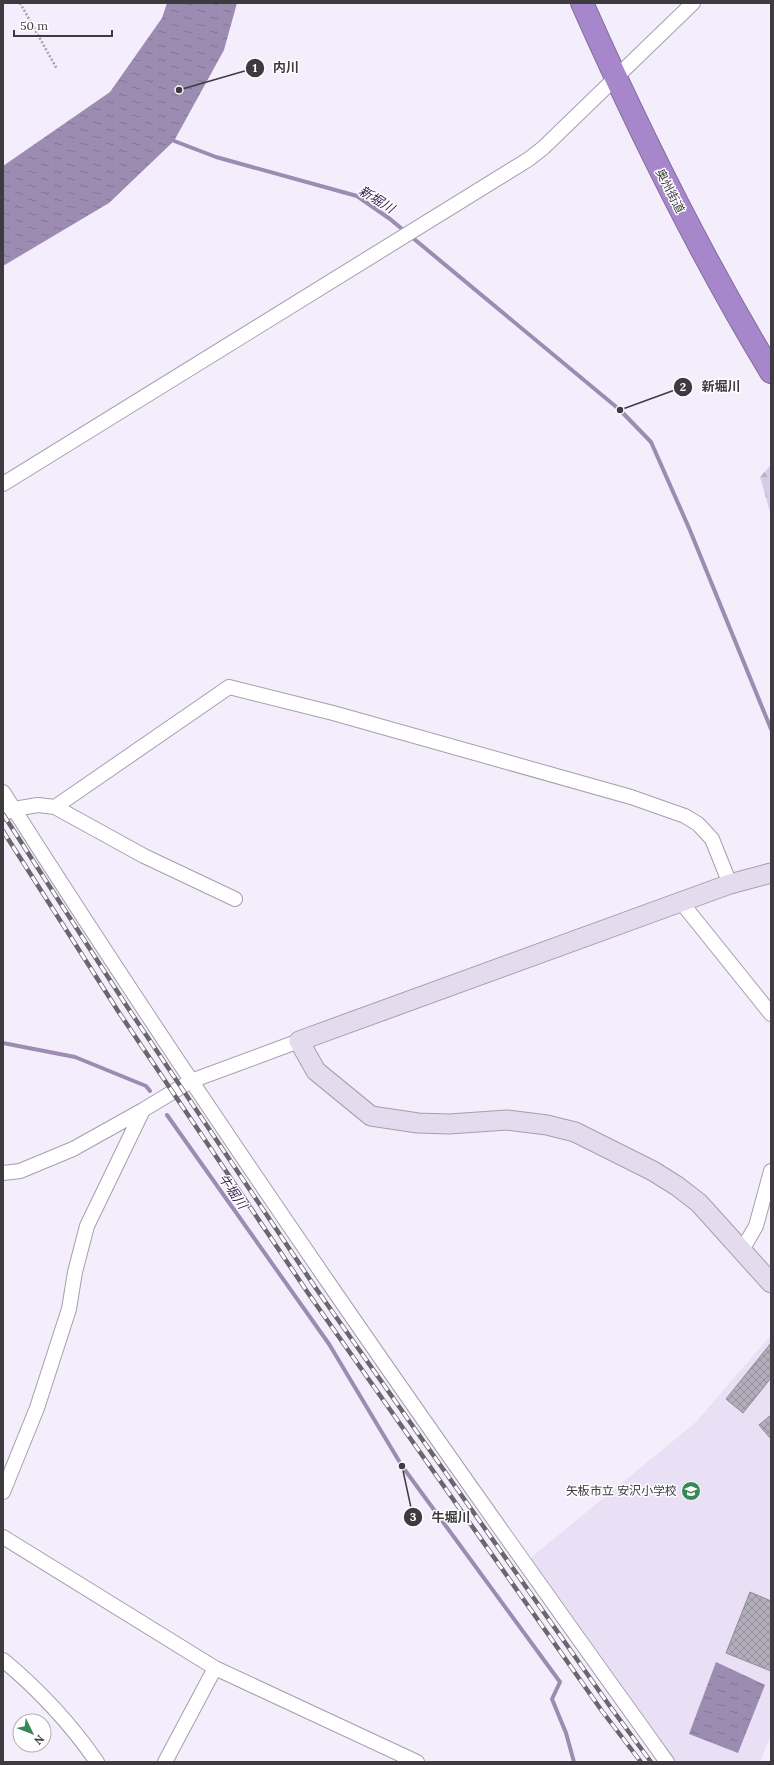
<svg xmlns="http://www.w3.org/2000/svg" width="774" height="1765" viewBox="0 0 774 1765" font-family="Lora,'Noto Sans JP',serif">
<defs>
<pattern id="forest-firs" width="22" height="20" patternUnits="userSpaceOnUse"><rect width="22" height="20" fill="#d7cce5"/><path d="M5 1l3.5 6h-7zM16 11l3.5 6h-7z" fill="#b9b0c6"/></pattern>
<pattern id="water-ripples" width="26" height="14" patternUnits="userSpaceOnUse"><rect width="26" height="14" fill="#9c8cb2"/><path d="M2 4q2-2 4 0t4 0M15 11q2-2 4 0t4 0" fill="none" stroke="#807492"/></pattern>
<pattern id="building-cross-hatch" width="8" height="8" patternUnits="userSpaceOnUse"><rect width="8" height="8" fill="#b3aebb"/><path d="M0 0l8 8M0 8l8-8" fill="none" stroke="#938f99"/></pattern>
</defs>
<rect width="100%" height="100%" fill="#f4eefc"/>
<!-- built -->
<path fill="#e9e0f5" d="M771,1335V1735L760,1762H675L528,1560L696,1422Z"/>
<!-- forest -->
<path fill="url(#forest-firs)" d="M771,465V515L760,477Z"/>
<!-- water -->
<path fill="url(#water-ripples)" d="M167,3H237L224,50L174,141L109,203L3,266V166L110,92L162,18Z
M716,1662L765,1685L738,1753L689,1734Z"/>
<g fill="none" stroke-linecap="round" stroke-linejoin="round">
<!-- stream -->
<path stroke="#9c8cb2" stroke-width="4" d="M169,139L216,157L357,196L390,219L620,410L651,442L689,528L771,729
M3,1043L75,1057L146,1086L150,1091
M167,1115L329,1344L402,1466L560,1682L552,1699L566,1733L574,1762"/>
</g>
<!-- building -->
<path fill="url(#building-cross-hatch)" stroke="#8f8a97" d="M771,1343V1378L743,1413L726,1399Z
M771,1415V1439L759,1425Z
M750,1592L771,1601V1671L726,1653Z"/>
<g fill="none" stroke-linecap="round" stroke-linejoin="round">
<defs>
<path id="street" d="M3,484L529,159L543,148L693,3
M3,792C213,1123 438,1444 667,1762
M55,807L229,687L333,713L631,797L685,816L698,824L712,839L730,884
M3,814L14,809L38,805L55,807L144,856L235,899
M681,902L771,1014
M3,1173L20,1171L73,1149L143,1110L191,1081L299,1041
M742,1250L756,1226L771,1171
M3,1492L37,1408L69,1309L75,1272L87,1226L143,1110
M3,1537L215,1668L417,1762
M3,1660C39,1690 70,1723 97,1762
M165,1762L215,1668"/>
<path id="secondary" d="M771,873L730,884L299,1041L316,1071L371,1116L418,1123L449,1124L507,1120L547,1125L575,1132L653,1171L677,1186L699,1203L771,1283"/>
<path id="highway" d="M582,3C638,129 699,253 771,372"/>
</defs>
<!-- street casing -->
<use href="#street" stroke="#a49fac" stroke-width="16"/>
<!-- secondary casing -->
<use href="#secondary" stroke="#a49fac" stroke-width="21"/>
<!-- highway casing -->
<use href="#highway" stroke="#816c9a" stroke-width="24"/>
<!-- path -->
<path stroke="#a5a0aa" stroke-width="2.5" stroke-dasharray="2 2" stroke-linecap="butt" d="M20,3L57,69"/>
<!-- street -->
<use href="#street" stroke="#fff" stroke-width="14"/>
<!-- secondary -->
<use href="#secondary" stroke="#e4dbef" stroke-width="19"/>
<!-- highway -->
<use href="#highway" stroke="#a687cb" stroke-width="22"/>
<defs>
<path id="rail" d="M3,814L126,1005L315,1287L609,1705L651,1762
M3,831L118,1011L308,1293L602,1711L641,1762"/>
</defs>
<!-- rail casing -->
<use href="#rail" stroke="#69666e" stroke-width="4.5"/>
<!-- rail -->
<use href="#rail" stroke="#fefefe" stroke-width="3" stroke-dasharray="9" stroke-linecap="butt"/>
</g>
<!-- icons -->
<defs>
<symbol id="school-disc" viewBox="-11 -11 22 22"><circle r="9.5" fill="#378758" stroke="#fefefe"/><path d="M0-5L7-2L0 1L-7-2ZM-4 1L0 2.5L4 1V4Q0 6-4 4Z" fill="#fff"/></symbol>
</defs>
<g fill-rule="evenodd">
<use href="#school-disc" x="680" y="1480" width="22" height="22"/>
</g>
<g text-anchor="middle" stroke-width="3" stroke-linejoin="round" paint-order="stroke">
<!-- street labels -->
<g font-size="12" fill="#3d3b40" stroke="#fefefe">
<text transform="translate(670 191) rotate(63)" y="4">奥州街道</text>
</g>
<!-- poi labels -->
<g font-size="12" fill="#3d3b40" stroke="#fefefe" text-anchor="end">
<text x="677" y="1495">矢板市立 安沢小学校</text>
</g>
<!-- water labels -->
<g font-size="13" font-style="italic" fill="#3b2254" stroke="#fefefe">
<text transform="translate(377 199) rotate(32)" y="5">新堀川</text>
<text transform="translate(233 1191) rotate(55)" y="5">牛堀川</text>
</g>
</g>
<!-- callouts -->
<path fill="none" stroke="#3d3b40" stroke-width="1.5" d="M179 90L255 68M620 410L683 387M402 1466L413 1517"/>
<g fill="#3d3b40" stroke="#fefefe" stroke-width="1.5">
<circle cx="179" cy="90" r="4"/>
<circle cx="620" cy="410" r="4"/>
<circle cx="402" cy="1466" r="4"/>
<circle cx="255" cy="68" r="10"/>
<circle cx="683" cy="387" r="10"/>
<circle cx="413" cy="1517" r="10"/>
</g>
<g font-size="12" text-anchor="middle" font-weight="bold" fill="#fff">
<text x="255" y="72">1</text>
<text x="683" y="391">2</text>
<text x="413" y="1521">3</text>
</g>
<g font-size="13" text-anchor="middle" font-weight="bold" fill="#3d3b40" stroke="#fefefe" stroke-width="3" stroke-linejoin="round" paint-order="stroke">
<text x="286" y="72">内川</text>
<text x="721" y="391">新堀川</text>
<text x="451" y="1522">牛堀川</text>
</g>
<!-- border -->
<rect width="774" height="1765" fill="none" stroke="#3d3b40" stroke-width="8"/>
<!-- north arrow -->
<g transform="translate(32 1733) rotate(133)"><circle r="19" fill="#fefefe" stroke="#b1b0b2"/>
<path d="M0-3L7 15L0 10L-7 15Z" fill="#378758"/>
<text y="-6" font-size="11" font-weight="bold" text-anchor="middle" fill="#3d3b40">N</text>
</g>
<!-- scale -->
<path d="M14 30v6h98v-6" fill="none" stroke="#3d3b40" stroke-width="2"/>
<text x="20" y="30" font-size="12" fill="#3d3b40" stroke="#fefefe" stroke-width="3" paint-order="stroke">50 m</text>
</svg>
